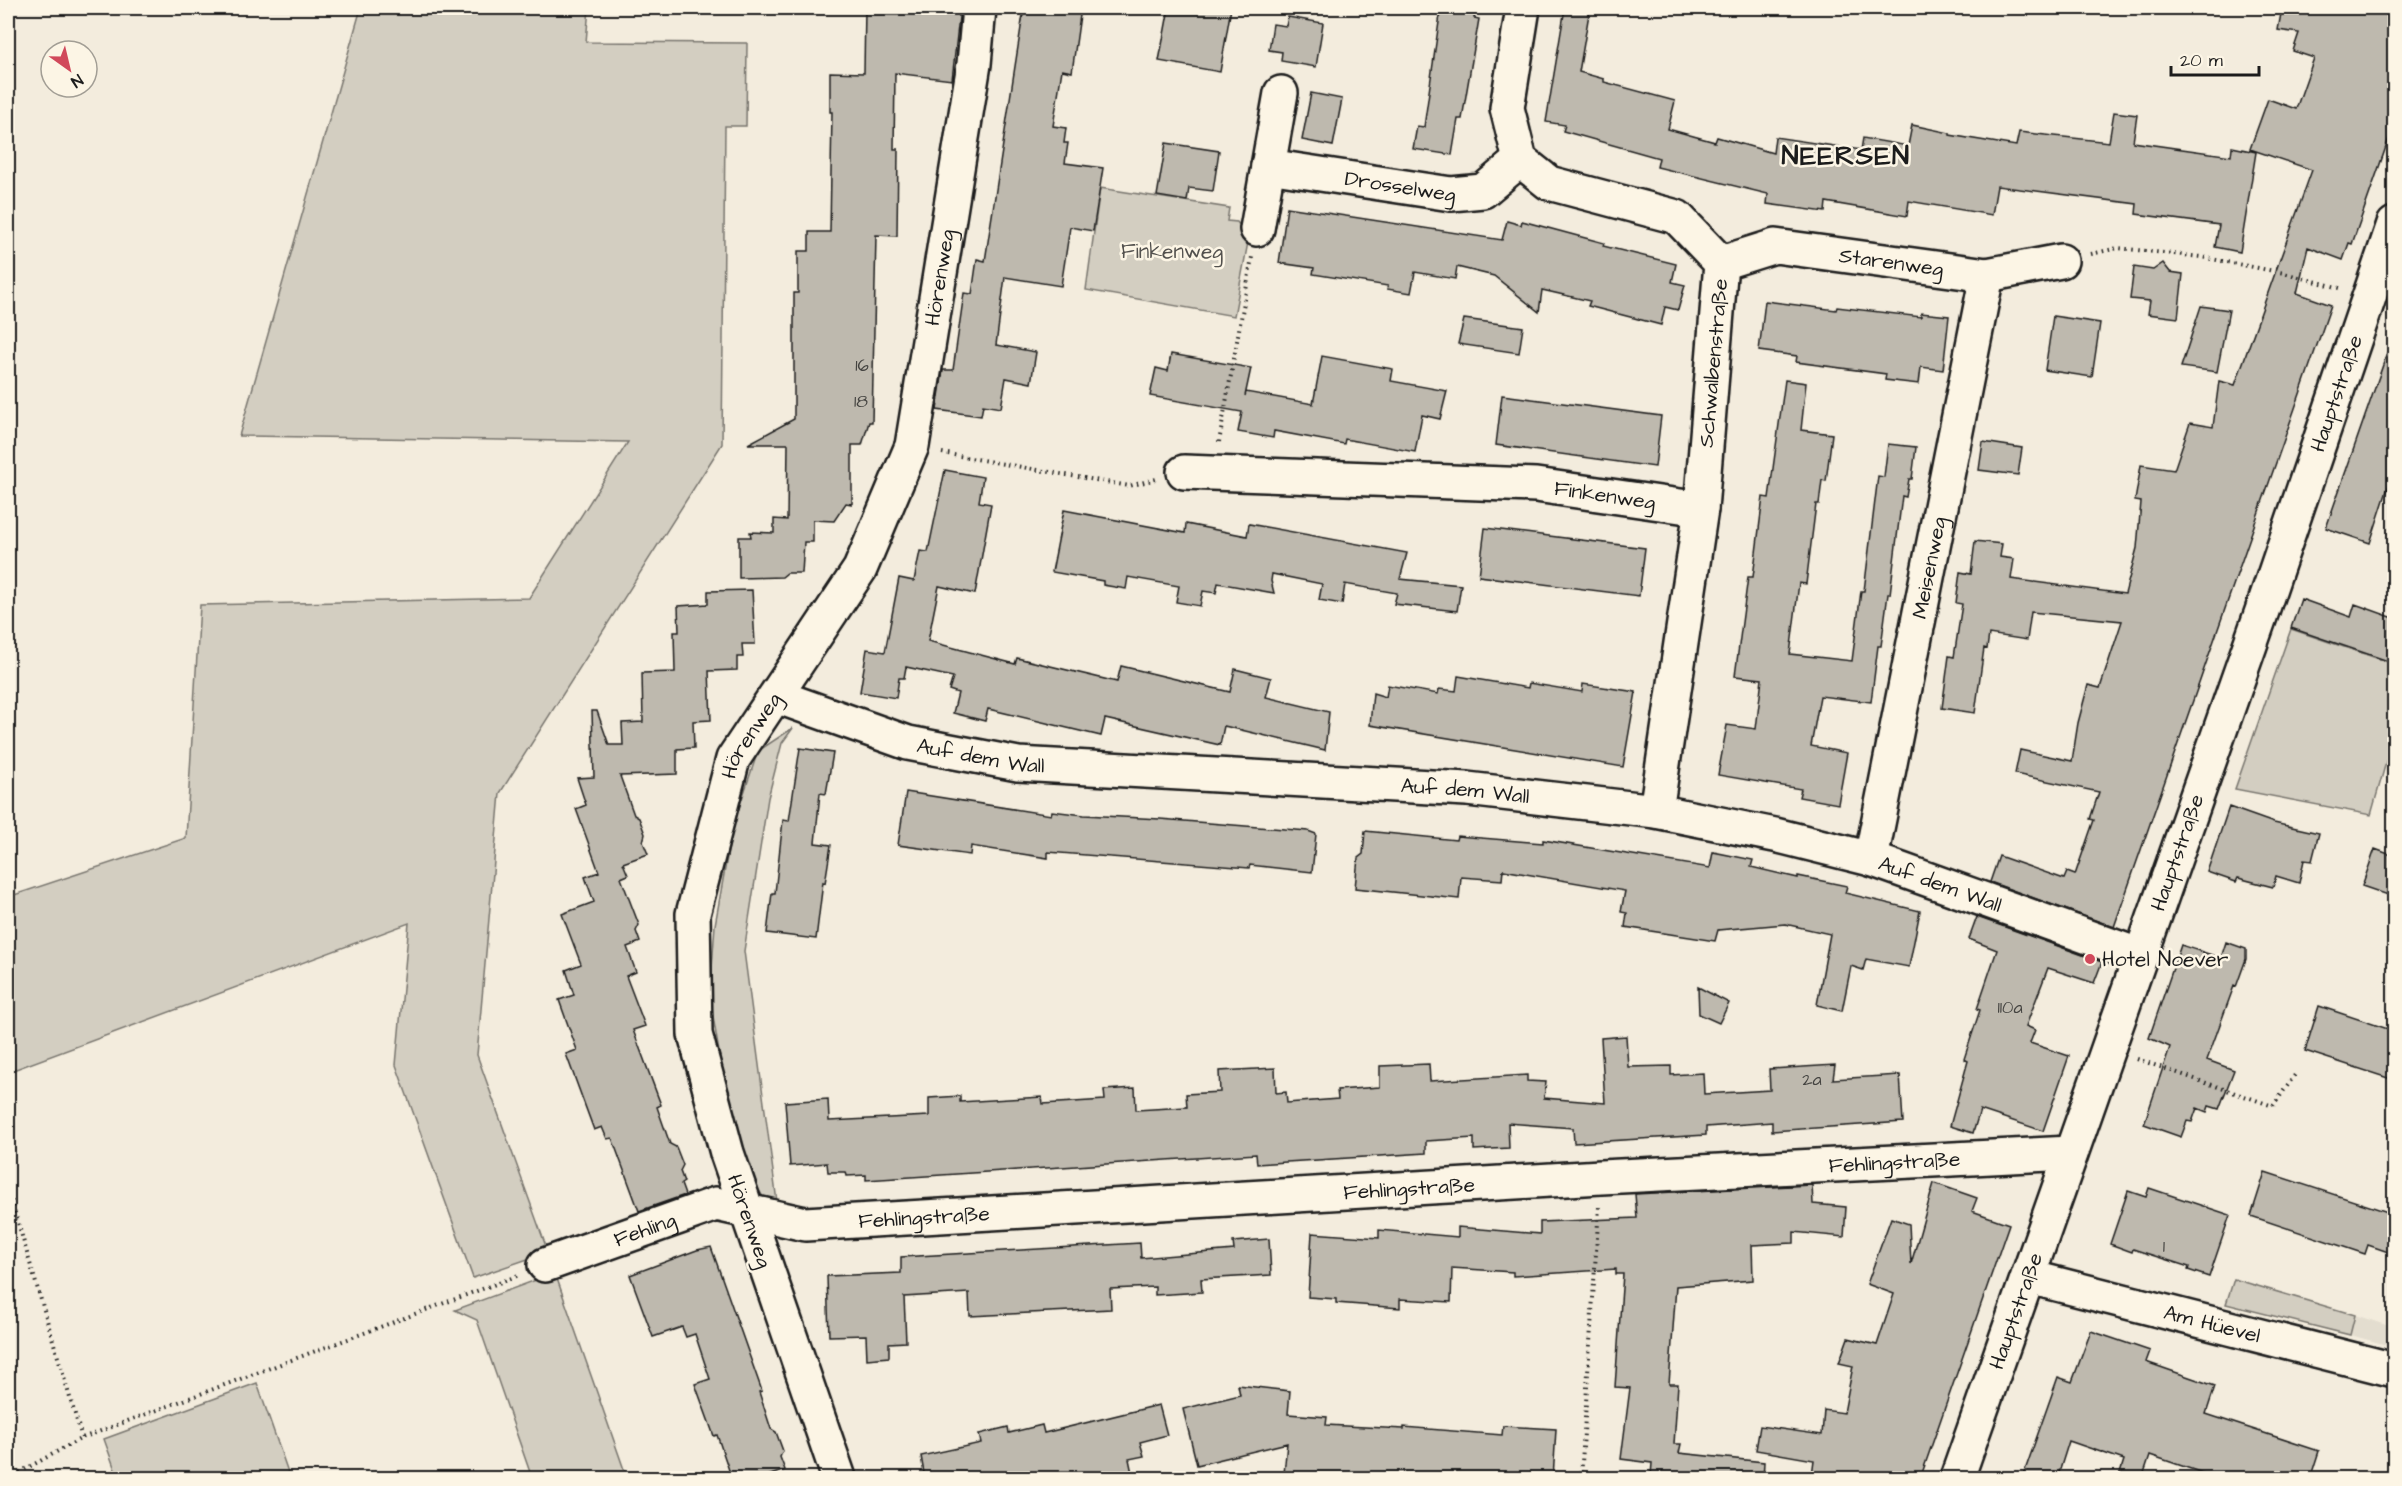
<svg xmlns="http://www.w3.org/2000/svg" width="2402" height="1486" viewBox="0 0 2402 1486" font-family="'Architects Daughter',sans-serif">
<rect width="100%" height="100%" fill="#f3ecdd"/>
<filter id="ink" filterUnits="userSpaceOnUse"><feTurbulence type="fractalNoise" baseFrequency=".0167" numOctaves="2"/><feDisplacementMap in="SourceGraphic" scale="12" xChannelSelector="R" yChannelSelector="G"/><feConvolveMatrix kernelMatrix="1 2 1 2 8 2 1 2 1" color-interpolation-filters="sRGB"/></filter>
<g filter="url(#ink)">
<!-- built -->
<path fill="#e3ddcf" d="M2355,1315L2392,1327L2387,1345L2350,1335Z"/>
<!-- green -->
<path fill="#d3cec1" stroke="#78756e" stroke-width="1.5" d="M361,8H589L586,42L747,43L746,126H725L722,444L500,793L477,1055L548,1252L473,1278L396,1065L409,923L8,1072V897L186,838L200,605L529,598L628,442L239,436Z
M1100,188L1229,208L1227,221L1237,222L1249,237L1234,316L1086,290Z
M2291,629L2394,664V734L2371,815L2235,789Z
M793,728L782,743L768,798L744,951L777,1202L763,1197L754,1182L724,1082L710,998L715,925L732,829L758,751Z
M555,1273L627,1478H532L477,1320L455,1310Z
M2234,1279L2355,1315L2350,1335L2226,1304Z
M257,1383L290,1478H118L104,1439Z"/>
<!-- building -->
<path fill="#beb9ae" stroke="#1c1c1c" stroke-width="1.5" d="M865,8H960L952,80L895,73L894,149H898L897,236L876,235L872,422H869L862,445H852V504L846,503L834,521L813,520V542H804L802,573H787L782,577L739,578V537H751L750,532L774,533V519L787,520L788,444H748L794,419V293H798V251H809V232H830L832,112H830V72L864,73Z
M1024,8H1081L1072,72L1062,70L1053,126L1066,128L1064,143H1068L1065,163L1103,168L1093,231L1070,227L1061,286L1005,277L996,345L1036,352L1031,383L1006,378L1001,408L983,405L981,416L937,410L943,370H953L964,293L972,294L977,259L985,261Z
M1169,8H1231L1220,72L1159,61Z
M1441,8H1476L1474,18L1479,19L1462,119H1458L1452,155L1413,149L1417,126L1424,127Z
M1565,8H1590L1579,72L1604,79V82L1675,101L1668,129L1715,142L1717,137L1773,153L1775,137L1861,150L1863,138L1908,146L1912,125L1950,133V135L2016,146L2019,132L2109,142L2114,112L2137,115L2133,142L2231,156L2232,147L2256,152L2240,252L2215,247L2219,225L2136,214L2137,204L1997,186L1992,215L1909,201L1907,216L1826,202L1825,212L1767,204L1768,194L1657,167L1659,158L1563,131L1565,125L1546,122Z
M2282,8H2394V124L2352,244L2349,243L2343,260L2308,247L2297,293L2331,305L2114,927L1990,882L1999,856L2064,879L2067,872L2075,875L2094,820L2090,819L2099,792L2015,774L2020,750L2072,761L2078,723L2088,685L2100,688L2122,621L2031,612L2027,640L1989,634L1987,649L1984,648L1975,713L1942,708L1949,656L1954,657L1962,604L1956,603L1960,572L1971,574L1975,541L2002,544L2000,557L2014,559L2011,579L2125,594L2137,548L2141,502L2135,501L2141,465L2174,470L2190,423L2213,427L2219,381L2235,385L2312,170L2250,149L2268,99L2296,109L2314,58L2293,51L2299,33L2278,30Z
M1288,17L1323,23L1316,67L1281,61L1282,52L1269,50L1273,24L1286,26Z
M1311,93L1342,99L1333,146L1302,140Z
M1166,143L1219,151L1213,191L1189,188L1187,201L1157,196Z
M1287,207L1502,240L1507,221L1521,225L1522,221L1604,243L1603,246L1676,264L1672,282L1685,285L1678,310L1665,307L1661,325L1588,306L1590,301L1542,290L1539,312L1494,276L1457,267L1455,279L1415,272L1411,293L1387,289L1388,286L1313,274L1314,268L1279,263Z
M2163,263L2170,272L2183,274L2178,318L2148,314L2150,301L2130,299L2134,267L2153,270Z
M1765,301L1836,310L1837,307L1921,317V313L1949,316L1943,370L1921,367L1919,384L1885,380L1886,374L1796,362L1797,356L1759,351Z
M2201,306L2229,310L2217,372L2181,367Z
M2053,316L2100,323L2092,377L2045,370Z
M1464,319L1523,327L1519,353L1458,344Z
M2391,342L2394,343V469L2370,543L2326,528Z
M1171,354L1251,368L1245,396L1246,392L1313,404L1322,356L1393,369L1391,381L1447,391L1440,419L1422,415L1415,452L1345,439L1344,444L1274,431L1273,438L1238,432L1242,412L1150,396L1156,368L1168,371Z
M1785,380L1806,383L1801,430L1832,434L1826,481L1822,480L1819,504H1816L1806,584L1799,583L1790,654L1852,661L1861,591H1864L1878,476L1884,477L1888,444L1916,447L1912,479H1909L1906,497L1902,496L1890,594H1888L1881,646H1878L1871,702L1820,696L1811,746L1847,753L1838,804L1799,797L1801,789L1718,775L1727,725L1756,729L1762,679L1735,676L1748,577H1753L1763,497L1769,498Z
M1502,395L1661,416L1655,467L1496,445Z
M1983,442L2022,448L2018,475L1979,470Z
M945,470L983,477L979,502L991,504L975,594L939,586L928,641L1015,664L1017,658L1117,682L1121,666L1230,692L1235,669L1271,678L1266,697L1329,712L1325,750L1224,726L1220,745L1105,719L1101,736L988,709L985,721L953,713L958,693L949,690L953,677L906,667L904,678H899L896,698L860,692L867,649L885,652L899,578L914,581L920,551L928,552Z
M1064,510L1185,533L1186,524L1247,536L1249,524L1407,553L1400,579L1461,585L1457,611L1394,604L1397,593L1345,584L1342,604L1319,600L1322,584L1272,574L1271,581L1274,593L1218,583L1216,593L1203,591L1200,606L1176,602L1179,586L1128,577L1126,589L1103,585V581L1052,572Z
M1485,528L1645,548L1639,596L1479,576Z
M752,590L755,644H742L743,657H737V670L709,671L711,720L693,721L694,748L677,749V774L620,776L634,815L639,818L645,834L643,842L648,854L623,863L628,875L621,878L639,925L636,931L640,942L627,947L636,972L626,976L645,1026L633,1030L661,1105L657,1107L670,1144L676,1147L683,1165L680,1171L684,1182L681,1184L685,1195L639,1211L612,1138L607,1139L602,1127L594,1130L566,1054L577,1050L559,1000L574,995L566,970L581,964L562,914L594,902L585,877L599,872L576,809L586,805L577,778L594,777L592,711H597L609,745H623L622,723L643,722L642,673L675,672L674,632H679L678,606L708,604V591Z
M2301,599L2351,617L2355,604L2394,618V663L2291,628Z
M1458,676L1528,688L1529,683L1582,692L1583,684L1636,692L1623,767L1370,725L1373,693L1386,697L1388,685L1438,694L1439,689L1456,691Z
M800,748L833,753L826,794L820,793L815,843L831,845L825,883L823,882L816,939L767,933L772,893H775L783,820L789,821Z
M906,792L1051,815L1052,811L1084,815L1160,819L1308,831L1316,834L1312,872L1250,865L1249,868L1048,852V858L971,846L970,855L898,845Z
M2229,807L2274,823L2319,833L2312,861L2304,860L2299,883L2276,876L2273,887L2238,878L2236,882L2207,872Z
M1365,831L1456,840L1457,836L1543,843V840L1710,868L1713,852L1753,860L1751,867L1798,878V876L1847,886L1845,893L1920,911L1909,967L1866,959L1863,970L1851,966L1842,1011L1817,1005L1830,934L1785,924L1718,930L1715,941L1625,927L1627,913L1621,912L1625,891L1503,870L1502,880L1461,877L1459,899L1355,888L1358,858L1363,854Z
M2375,849L2394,856V897L2362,886Z
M1977,917L2102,962L2094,983L2048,968L2026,1026L2035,1030L2030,1043L2069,1056L2043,1131L1980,1110L1973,1133L1950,1126L1968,1061L1964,1059L1980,1010L1977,1009L1997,950L1969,939Z
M2226,942L2246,949V959L2236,987L2234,986L2207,1060L2234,1070L2219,1109L2209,1106L2207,1112L2197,1108L2192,1122L2187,1121L2181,1137L2144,1124L2170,1047L2149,1038L2181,945L2221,958Z
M1698,987L1729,1003L1719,1023L1699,1014Z
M2319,1006L2394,1031V1080L2305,1051Z
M1626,1036L1628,1067L1671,1066V1075L1703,1073L1704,1094L1770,1090L1769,1069L1835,1065L1833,1079L1900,1075L1903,1122L1772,1131V1122L1706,1127V1135L1574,1143L1573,1128L1508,1123L1509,1148L1474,1150V1138L1426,1141V1153L1257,1164L1256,1154L866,1180V1175L847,1176L846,1172H828L827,1163L790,1166L785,1102L828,1099L829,1121L929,1116V1098L960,1096V1102L1042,1097L1043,1104L1105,1100L1104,1090L1135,1088L1136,1110L1187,1107L1186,1094L1220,1092L1219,1071L1275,1068L1276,1093L1286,1092L1287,1103L1338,1099L1337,1090L1380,1087V1066L1429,1064L1430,1081L1527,1075V1081L1546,1082L1544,1098L1605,1103L1601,1038Z
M2265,1172L2394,1214V1254L2368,1245L2365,1254L2251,1216Z
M1934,1183L1977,1198L1972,1211L2009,1224L1920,1479H1816L1817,1475H1812L1814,1460L1756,1450L1760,1426L1822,1435L1824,1410L1844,1413L1853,1366L1839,1363L1848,1338L1877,1345L1894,1294L1867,1284L1891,1218L1909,1224L1911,1264Z
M1812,1185L1813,1204L1846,1207L1844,1237L1794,1232V1243L1752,1245L1753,1280L1676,1286L1669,1384H1678L1674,1444H1681L1679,1453L1764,1462L1763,1479H1673L1651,1476L1652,1463L1621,1459L1630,1388L1615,1387L1623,1274H1616V1269L1513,1276V1272L1452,1268L1451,1302L1400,1299V1308L1336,1303V1299L1308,1297L1312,1233L1379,1238V1230L1458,1237V1227L1540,1234V1222L1637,1218L1635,1194Z
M2149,1188L2230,1215L2209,1277L2188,1270L2189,1267L2133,1249L2132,1252L2110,1244L2128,1191L2146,1197Z
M1269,1239L1271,1275L1201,1279L1202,1292L1155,1295V1287L1110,1289L1111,1309L970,1316L969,1293L904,1297L906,1342L889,1343V1357L867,1359L866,1335L829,1336L827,1276L901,1273V1257L1140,1243L1141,1258L1234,1250L1233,1242Z
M711,1247L762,1391L759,1392L771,1429L776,1432L783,1451L780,1457L785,1470L759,1479H732L717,1435L714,1436L695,1384L710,1379L695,1334L686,1337L682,1327L653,1337L630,1275L697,1250Z
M2091,1331L2150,1351L2146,1362L2215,1386L2206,1414L2319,1451L2310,1479H2220L2150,1455L2142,1479H2118L2124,1460L2069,1441L2057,1479H2022L2058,1377L2072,1382Z
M1238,1385L1290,1391L1288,1414L1327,1417L1326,1425L1404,1429V1427L1502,1435L1503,1426L1556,1429L1553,1479H1342L1284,1474L1287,1443L1197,1465L1183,1409L1240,1395Z
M1159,1405L1167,1435L1140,1442L1144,1456L1129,1459L1132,1473L1111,1479H925L921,1456L981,1443L979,1434L1008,1427L1009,1433L1042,1425L1044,1433Z"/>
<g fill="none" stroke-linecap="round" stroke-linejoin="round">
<defs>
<g id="minor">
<path d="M1523,8L1507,108L1520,160L1549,183L1677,217L1721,263L1701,509L1656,811"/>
<path id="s1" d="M1268,166L1451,194L1483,191L1520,160"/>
<path d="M1257,229L1281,93"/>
<path id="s2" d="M1721,263L1775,246L1987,275L2061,261"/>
<path id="s3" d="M1184,472L1536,485L1701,509"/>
<path id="s4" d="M776,696L908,743L1018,764L1467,789L1656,811L1775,835L1871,859L2141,956"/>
<path id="s5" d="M1871,859L1987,275"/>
<path id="s6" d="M545,1265L716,1204L805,1224L1601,1177L2071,1153"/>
<path id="s7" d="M2029,1277L2394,1370"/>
<path id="s8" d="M839,1478L727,1153L695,1034L693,914L733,759L860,569L912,446L974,64L979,8"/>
</g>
<g id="tertiary">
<path id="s9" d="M1957,1478L2262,611L2394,224"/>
</g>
</defs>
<!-- minor casing -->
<use href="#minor" stroke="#1c1c1c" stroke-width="38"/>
<!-- tertiary casing -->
<use href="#tertiary" stroke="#1c1c1c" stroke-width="38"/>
<!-- path -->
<path stroke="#1c1c1c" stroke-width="4" stroke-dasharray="1.5 4.5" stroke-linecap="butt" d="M2091,254L2118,248L2201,257L2284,273L2340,288
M1219,442L1252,257
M942,453L1129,486L1156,479
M2137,1059L2273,1106L2297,1072
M8,1189L82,1438
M9,1478L82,1438L517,1276
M1581,1478L1599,1207"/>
<!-- minor -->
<use href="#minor" stroke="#fcf5e5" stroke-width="33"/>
<!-- tertiary -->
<use href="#tertiary" stroke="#fcf5e5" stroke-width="33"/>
</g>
</g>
<!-- markers -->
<circle fill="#d1495b" stroke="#fcf5e5" stroke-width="2" cx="2090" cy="959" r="6"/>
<g text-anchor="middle" stroke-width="5" stroke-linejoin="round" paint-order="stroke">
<!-- number labels -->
<g font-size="18" fill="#444340">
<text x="862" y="371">16</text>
<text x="861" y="407">18</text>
<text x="2010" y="1013">110a</text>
<text x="1812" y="1085">2a</text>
<text x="2164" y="1252">1</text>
</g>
<!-- street labels -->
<g font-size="21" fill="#1c1c1c" stroke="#fcf5e5">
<text dy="7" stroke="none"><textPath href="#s1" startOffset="134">Drosselweg</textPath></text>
<text dy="7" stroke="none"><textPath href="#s2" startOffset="174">Starenweg</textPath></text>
<text dy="7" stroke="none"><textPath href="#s8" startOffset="1280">Hörenweg</textPath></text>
<text transform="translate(1713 363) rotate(-85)" y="7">Schwalbenstraße</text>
<text dy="7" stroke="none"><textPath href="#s9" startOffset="1149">Hauptstraße</textPath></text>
<text dy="7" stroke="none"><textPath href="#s3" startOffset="422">Finkenweg</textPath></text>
<text dy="7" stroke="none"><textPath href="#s5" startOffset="297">Meisenweg</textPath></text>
<text dy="7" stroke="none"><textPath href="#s8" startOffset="776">Hörenweg</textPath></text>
<text dy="7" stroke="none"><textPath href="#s4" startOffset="214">Auf dem Wall</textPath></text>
<text dy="7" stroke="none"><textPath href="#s4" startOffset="700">Auf dem Wall</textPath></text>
<text dy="7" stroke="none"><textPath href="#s9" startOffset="663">Hauptstraße</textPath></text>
<text dy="7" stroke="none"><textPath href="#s4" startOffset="1186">Auf dem Wall</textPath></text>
<text dy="7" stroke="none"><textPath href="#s6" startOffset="1364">Fehlingstraße</textPath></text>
<text dy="7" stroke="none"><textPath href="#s6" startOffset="878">Fehlingstraße</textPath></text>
<text dy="7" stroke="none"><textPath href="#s6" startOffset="392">Fehlingstraße</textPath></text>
<text transform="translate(750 1221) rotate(71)" y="7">Hörenweg</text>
<text dy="7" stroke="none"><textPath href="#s6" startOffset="106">Fehling</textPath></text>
<text dy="7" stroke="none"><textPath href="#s9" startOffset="177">Hauptstraße</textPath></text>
<text dy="7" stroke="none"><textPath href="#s7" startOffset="189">Am Hüevel</textPath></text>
</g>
<!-- park labels -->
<g font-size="21" fill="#53514e" stroke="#fcf5e5">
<text x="1172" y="258">Finkenweg</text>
</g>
<!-- poi labels -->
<g font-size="21" fill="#1c1c1c" stroke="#fcf5e5" text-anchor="start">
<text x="2102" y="966">Hotel Noever</text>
</g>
<!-- district labels -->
<g font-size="27" font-weight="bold" letter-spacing="1.5" fill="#1c1c1c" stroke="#fcf5e5">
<text x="1846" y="164">NEERSEN</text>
</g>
</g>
<!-- margin -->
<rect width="2402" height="1486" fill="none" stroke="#fcf5e5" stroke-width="30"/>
<rect x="15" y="15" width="2372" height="1456" fill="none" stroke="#1c1c1c" stroke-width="2" filter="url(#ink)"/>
<!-- north arrow -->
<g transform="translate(69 69) rotate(146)"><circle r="28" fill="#fcf5e5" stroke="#a29e95" stroke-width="1.5"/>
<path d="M0-4.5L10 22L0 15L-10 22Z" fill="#d1495b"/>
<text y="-9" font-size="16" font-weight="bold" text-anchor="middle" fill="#1c1c1c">N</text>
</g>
<!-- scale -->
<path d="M2171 66v9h88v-9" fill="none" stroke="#1c1c1c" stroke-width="3"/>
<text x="2180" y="66" font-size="18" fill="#1c1c1c" stroke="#fcf5e5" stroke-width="4.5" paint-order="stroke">20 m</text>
</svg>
